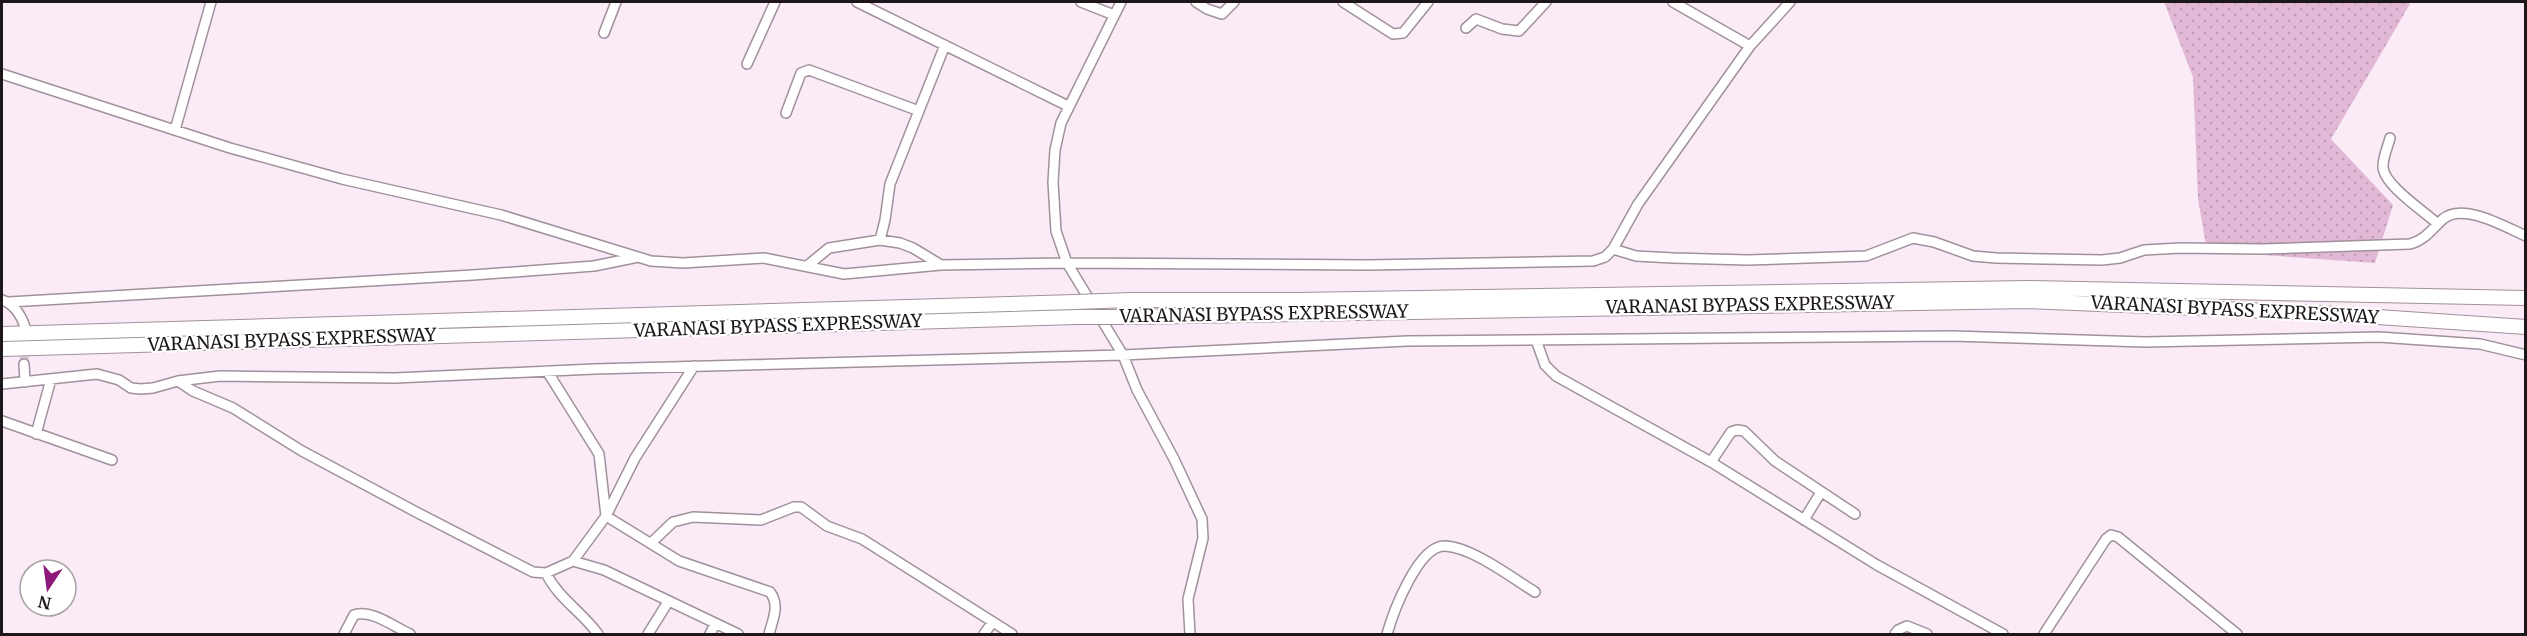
<svg xmlns="http://www.w3.org/2000/svg" width="2527" height="636" viewBox="0 0 2527 636" font-family="Merriweather,serif">
<defs>
<pattern id="grass-dots" width="8" height="8" patternUnits="userSpaceOnUse" patternTransform="scale(1.5)"><rect width="8" height="8" fill="#e1b8d6"/><path d="M2 2h.1M6 6h.1" fill="none" stroke="#c19db7" stroke-width="1.8" stroke-linecap="round"/></pattern>
</defs>
<rect width="100%" height="100%" fill="#fbebf6"/>
<!-- grass -->
<path fill="url(#grass-dots)" d="M2164,2H2407L2410,4L2331,139L2393,205L2375,263L2207,251L2198,199L2193,77Z"/>
<g fill="none" stroke-linecap="round" stroke-linejoin="round">
<!-- minor-tunnel -->
<path stroke="#dacbd5" stroke-width="9" stroke-dasharray="9 4.5" stroke-linecap="butt" d="M24,364L25,328"/>
<defs>
<path id="minor" d="M857,2L1068,106
M1081,2L1114,15
M1121,2L1061,123L1055,150L1053,182L1056,231L1067,263L1123,355L1137,390L1174,459L1202,519L1203,538L1188,599L1190,634
M1196,2L1207,9L1222,14L1234,2
M1343,2L1393,34L1403,33L1428,2
M1466,28L1476,19L1502,29L1519,31L1546,2
M604,33L616,2
M1750,46L1790,2
M747,64L775,2
M2,74L230,148L342,179L501,215L651,261L683,263L764,258L844,274L941,265L1067,263L1367,265L1593,261L1605,257L1613,249L1638,204L1750,46L1673,2
M786,113L801,73L809,70L919,111
M175,130L211,2
M2390,138C2388,146 2383,157 2383,166C2382,184 2425,212 2438,224
M880,240L885,220L890,184L945,45
M1613,249L1636,256L1673,258L1748,260L1866,256L1913,238L1934,242L1973,256L1996,258L2102,260L2120,258L2144,250L2180,248L2263,249L2410,244C2425,240 2432,229 2443,219C2463,202 2505,227 2526,236
M807,266L829,248L880,240L900,243L913,248L941,265
M2,300C14,304 21,315 25,327
M9,302L473,275L594,266L638,257
M1536,340L1545,365L1556,376L1711,462L1877,565L2003,634
M24,364L25,382
M547,371L599,454L606,516L679,561L770,592C780,605 773,619 769,634
M178,381L193,391L233,408L302,451L418,513L533,572L546,573L573,561L604,570L738,634
M2,384L97,374L119,380L131,388L141,389L153,388L178,381L220,376L395,378L594,369L1123,355L1407,341L1952,336L2145,342L2379,337L2480,344L2526,355
M2,421L112,460
M36,434L51,379
M1711,462L1731,432L1737,430L1744,431L1775,461L1855,514
M1804,520L1821,492
M651,543L673,522L693,517L761,520L794,507H801L827,526L862,539L1012,634
M573,561L606,516L635,458L694,366
M546,573C558,598 582,612 598,634
M344,634L354,615C372,609 394,627 410,634
M648,634L668,602
M710,634L715,624
M984,634L992,623
M1387,634C1393,613 1418,545 1445,546C1472,547 1512,578 1535,592
M1895,634L1898,630L1907,626L1927,634
M2044,634L2106,539L2111,535L2118,537L2237,634"/>
<path id="highway" d="M1130,300H1296L2027,288L2526,298
M1132,317L2027,301L2318,313L2526,327
M2,334L1075,302
M2,349L1077,317"/>
</defs>
<!-- minor casing -->
<use href="#minor" stroke="#a0919c" stroke-width="12"/>
<!-- highway casing -->
<use href="#highway" stroke="#a0919c" stroke-width="16"/>
<!-- minor -->
<use href="#minor" stroke="#fff" stroke-width="9"/>
<!-- highway -->
<use href="#highway" stroke="#fff" stroke-width="14"/>
<defs>
<path id="highway-bridge" d="M1075,302L1130,300
M1077,317H1132"/>
</defs>
<!-- highway-bridge casing -->
<use href="#highway-bridge" stroke="#a0919c" stroke-width="16" stroke-linecap="butt"/>
<!-- highway-bridge -->
<use href="#highway-bridge" stroke="#fff" stroke-width="14"/>
</g>
<g text-anchor="middle" stroke-width="4.5" stroke-linejoin="round" paint-order="stroke">
<!-- street labels -->
<g font-size="18" fill="#1d171b" stroke="#fff">
<text transform="translate(1750 305) rotate(-1)" y="6">VARANASI BYPASS EXPRESSWAY</text>
<text transform="translate(2235 310) rotate(3)" y="6">VARANASI BYPASS EXPRESSWAY</text>
<text transform="translate(1264 314) rotate(-1)" y="6">VARANASI BYPASS EXPRESSWAY</text>
<text transform="translate(778 326) rotate(-2)" y="6">VARANASI BYPASS EXPRESSWAY</text>
<text transform="translate(292 340) rotate(-2)" y="6">VARANASI BYPASS EXPRESSWAY</text>
</g>
</g>
<!-- border -->
<rect width="2527" height="636" fill="none" stroke="#1d171b" stroke-width="6"/>
<!-- north arrow -->
<g transform="translate(48 588) rotate(193)"><circle r="28" fill="#ffffff" stroke="#a5a2a4" stroke-width="1.5"/>
<path d="M0-4.5L10 22L0 15L-10 22Z" fill="#8d1a7b"/>
<text y="-9" font-size="16" font-weight="bold" text-anchor="middle" fill="#1d171b">N</text>
</g>
</svg>
